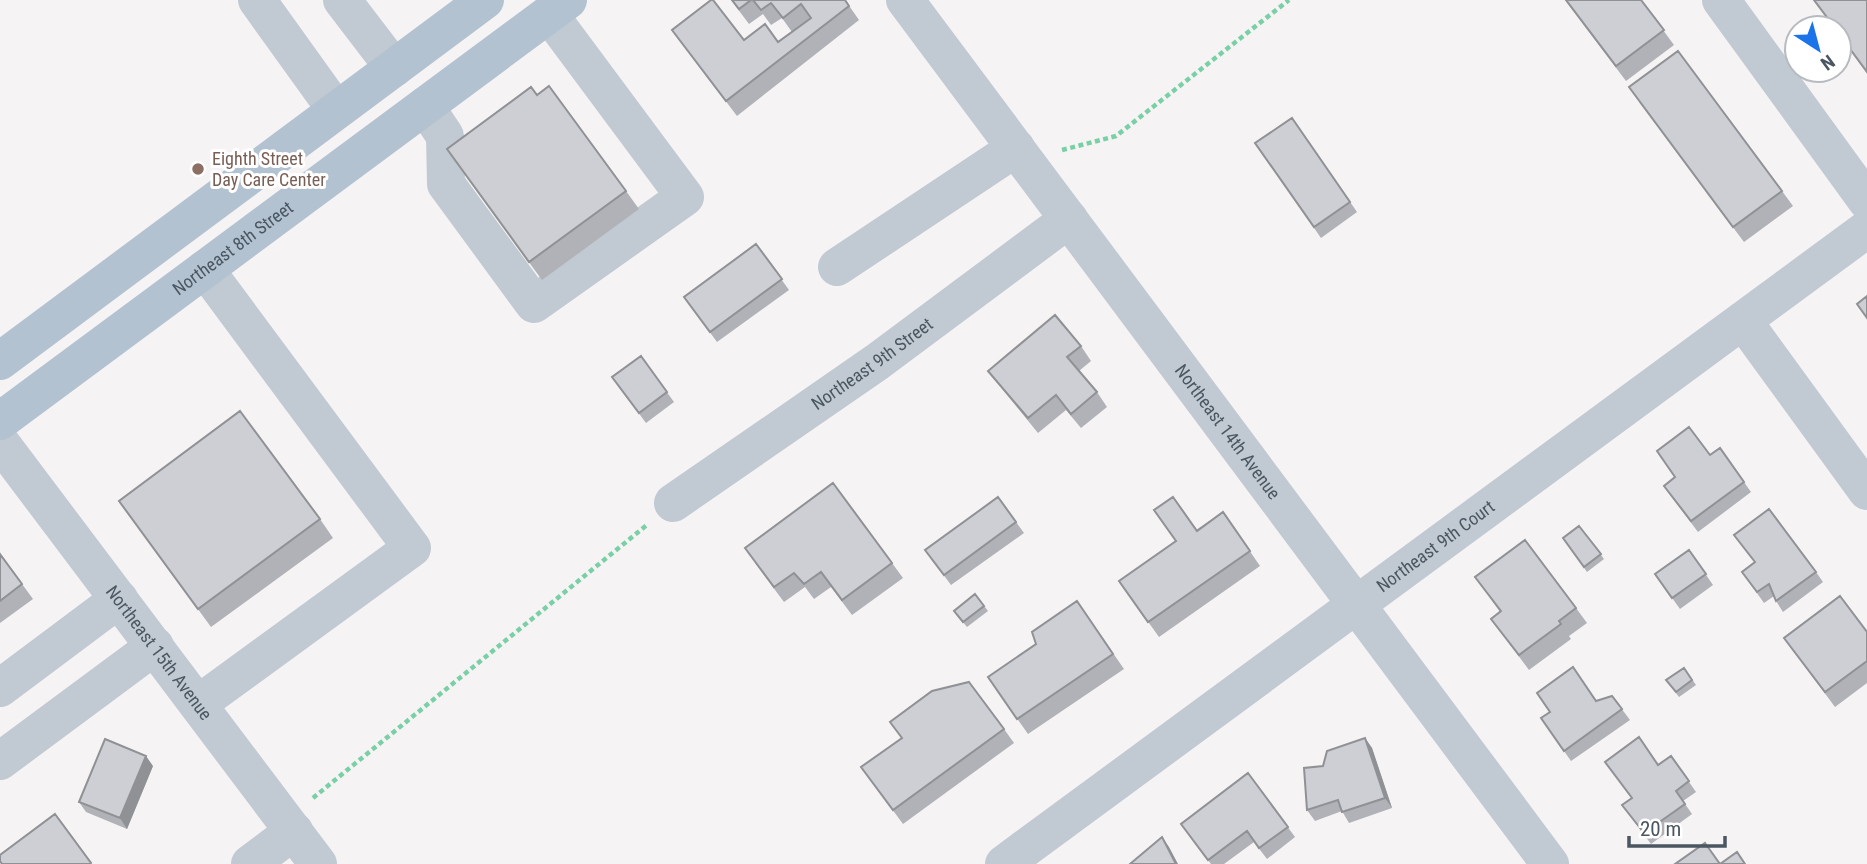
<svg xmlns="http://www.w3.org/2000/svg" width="1867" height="864" viewBox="0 0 1867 864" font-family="'Roboto Condensed',sans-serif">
<rect width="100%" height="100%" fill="#f5f3f3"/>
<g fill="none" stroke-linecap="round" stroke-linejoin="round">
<!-- path -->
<path stroke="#7ad0a6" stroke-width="4.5" stroke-dasharray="5 3.5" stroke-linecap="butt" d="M1062,150L1116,136L1289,0
M313,798L648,524"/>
<!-- minor -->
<g stroke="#c1cad2" stroke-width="38">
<path d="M257,0L336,110"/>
<path d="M342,0L394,68"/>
<path id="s1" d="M905,0L1550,864"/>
<path d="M1721,0L1867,201"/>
<path d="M425,106L445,136L446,184L534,304L685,197L549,14"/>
<path d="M837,267L1016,148"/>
<path d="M1744,322L1867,491"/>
<path id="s2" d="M0,442L318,864"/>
<path id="s3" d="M673,503L877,362L1069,219"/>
<path d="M0,688L119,599"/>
<path d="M198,704L412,548L205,269"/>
<path d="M0,761L155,646"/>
<path d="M250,864L294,831"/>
<path id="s4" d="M1004,864L1867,229"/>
</g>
<!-- major -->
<g stroke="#b3c2d1" stroke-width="38">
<path d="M0,361L485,0"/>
<path id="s5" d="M0,421L568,0"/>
</g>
</g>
<!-- wall -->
<path fill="#b0b2b7" d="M731,0H845L859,20L737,116L672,30L744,40L778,42L792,32L782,18L771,25L763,14L749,24Z
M1565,0H1641L1674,45L1626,81Z
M537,95L626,191L639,209L542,280L460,168Z
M1639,102L1782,191L1793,206L1744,242Z
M1292,118L1357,212L1321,238L1255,143Z
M756,244L789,290L717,342L684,297Z
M1081,346L1091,361L1079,371L1097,392L1107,407L1081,428L1066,410L1038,433L999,385L988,371Z
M641,356L674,402L646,423L612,377Z
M1720,448L1751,492L1698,532L1671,496L1710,455Z
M998,497L1024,533L951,585L925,550Z
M119,501L320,519L333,538L211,627Z
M1223,512L1260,566L1159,637L1119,581Z
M1579,526L1604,559L1587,572L1563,538Z
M1734,535L1816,572L1823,582L1783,612L1776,601L1774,596L1764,603L1742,572L1755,563Z
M1689,550L1713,585L1680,609L1655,574Z
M0,554L33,599L0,623Z
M755,563H892L903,578L852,615L831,587L814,599L805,587L784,602Z
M1475,577L1576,608L1587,623L1569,636L1571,639L1529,670L1491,619L1500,612Z
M975,594L988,611L967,627L954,611Z
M1077,601L1124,669L1028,734L988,677L1036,644Z
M1867,632V683L1835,707L1784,638Z
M1684,668L1696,685L1679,697L1666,680Z
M1612,696L1630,720L1571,761L1541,718Z
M1004,729L1014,743L903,824L872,782Z
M1365,738L1372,748L1392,808L1349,823L1342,811L1315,821L1307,810L1323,766Z
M1671,756L1696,792L1683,801L1692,814L1651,844L1622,805L1631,798L1658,765Z
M153,766L127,829L86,812L79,802Z
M1248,773L1295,837L1267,859L1254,842L1224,864H1211L1181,824Z"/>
<!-- shaded-wall -->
<path fill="#909195" d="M1365,738L1372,748L1392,808L1385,798Z
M146,756L153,766L127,829L120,818Z
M1162,837L1169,847L1178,864H1176Z"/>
<!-- building -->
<path fill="#cdcfd5" stroke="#909195" stroke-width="2" d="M711,0H713L744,40L765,24L778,42L811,18L801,4L783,18L771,3L761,10L753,0H845L849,6L726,101L672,30Z
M732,0H751L739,9Z
M1566,0H1641L1664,30L1616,66Z
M1814,0H1867V72L1839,34V28H1835Z
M1678,51L1782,191L1733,227L1629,87Z
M549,86L626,191L529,262L447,149L531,87L537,95Z
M1292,118L1350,202L1314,227L1255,143Z
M756,244L782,279L710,332L684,297Z
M1867,296V318L1857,304Z
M1055,315L1081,346L1067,357L1097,392L1071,414L1056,395L1028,418L988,371Z
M641,356L667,392L639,413L612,377Z
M240,411L320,519L198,609L119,501Z
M1689,427L1710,455L1720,448L1744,482L1691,521L1664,486L1675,477L1657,451Z
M833,483L892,563L842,600L821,572L804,584L794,573L774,587L745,548Z
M998,497L1016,522L944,575L925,550Z
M1173,497L1197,531L1223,512L1250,551L1148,622L1119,581L1176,541L1154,510Z
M1769,509L1816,572L1776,601L1769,584L1757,592L1742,572L1755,562L1734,535Z
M1579,526L1601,554L1584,567L1563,538Z
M1525,540L1576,608L1559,621L1561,624L1519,655L1491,619L1501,611L1475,577Z
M1689,550L1706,574L1672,598L1655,574Z
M0,554L22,584L0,601Z
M975,594L984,606L963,622L954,611Z
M1840,596L1867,632V661L1825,692L1784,638Z
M1077,601L1113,654L1017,719L988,677L1036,644L1032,632Z
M1573,667L1596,701L1612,696L1622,709L1564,751L1541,718L1550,712L1537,693Z
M1684,668L1692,680L1676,692L1666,680Z
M969,682L1004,729L893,810L861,767L902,738L890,722L932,691Z
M1639,737L1658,765L1671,756L1689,781L1676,791L1685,804L1644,833L1622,805L1632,798L1605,762Z
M1365,738L1385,798L1342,812L1338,800L1307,810L1304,768L1323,766L1327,751Z
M105,739L146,756L120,818L79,802Z
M1248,773L1288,827L1259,848L1247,831L1208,860L1181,824Z
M55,814L91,863L90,864H2L0,861V855Z
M1162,837L1176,864H1130Z
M1705,843L1720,864L1737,852L1745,864H1675Z"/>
<!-- markers -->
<circle fill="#8d6e63" stroke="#fff" stroke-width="2.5" cx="198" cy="169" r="7"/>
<g text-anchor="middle" stroke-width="6" stroke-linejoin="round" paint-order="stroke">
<!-- education labels -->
<g font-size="18" fill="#785e54" stroke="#fff" text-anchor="start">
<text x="212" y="165">Eighth Street<tspan x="212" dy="21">Day Care Center</tspan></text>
</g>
<!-- street labels -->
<g font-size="18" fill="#4a5661" stroke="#fff">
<text dy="6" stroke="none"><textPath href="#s5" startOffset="290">Northeast 8th Street</textPath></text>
<text dy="6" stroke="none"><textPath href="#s3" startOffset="243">Northeast 9th Street</textPath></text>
<text dy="6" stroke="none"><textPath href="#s1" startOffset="539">Northeast 14th Avenue</textPath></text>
<text dy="6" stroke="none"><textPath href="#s4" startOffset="536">Northeast 9th Court</textPath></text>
<text dy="6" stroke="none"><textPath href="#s2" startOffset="264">Northeast 15th Avenue</textPath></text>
</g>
</g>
<!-- north arrow -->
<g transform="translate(1818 49) rotate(144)"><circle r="33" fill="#ffffff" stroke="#b7bbc0" stroke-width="2"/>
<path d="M0-5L12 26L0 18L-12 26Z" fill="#1a73e8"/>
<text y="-10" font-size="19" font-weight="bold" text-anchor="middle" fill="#4a5661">N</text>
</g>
<!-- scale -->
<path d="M1629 836v10h96v-10" fill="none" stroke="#4a5661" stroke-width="3.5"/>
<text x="1640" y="836" font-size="21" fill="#4a5661" stroke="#ffffff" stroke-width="5" paint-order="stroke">20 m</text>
</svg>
